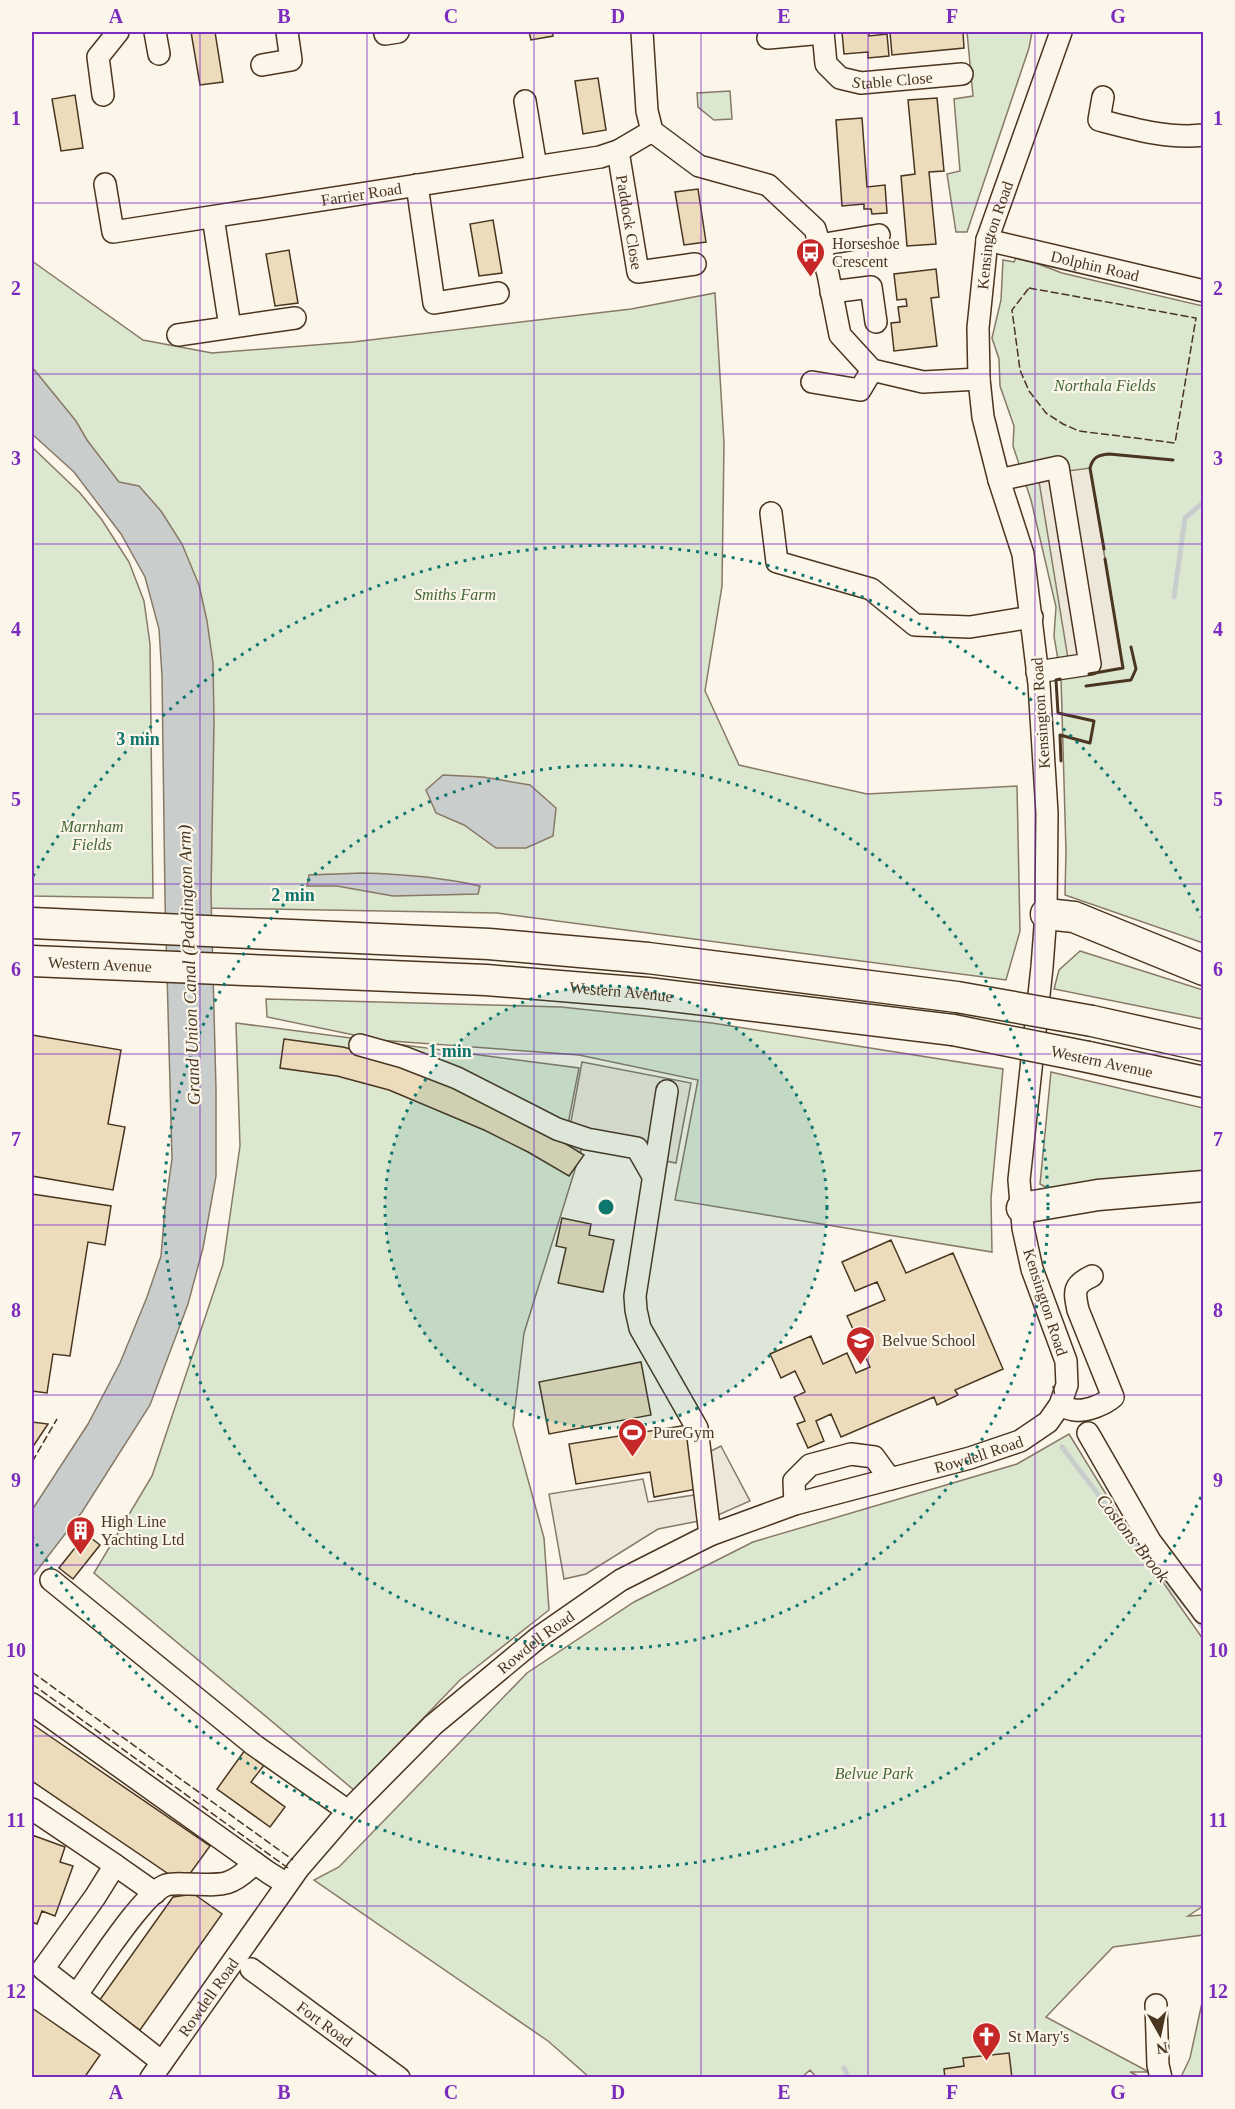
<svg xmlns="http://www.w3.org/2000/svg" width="1235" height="2109" viewBox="0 0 1235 2109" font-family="Georgia,serif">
<rect width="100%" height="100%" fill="#fbf6e9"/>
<!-- green -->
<path fill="#dce7d0" stroke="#887966" stroke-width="1.5" d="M967,32H1032L1029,48L967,232H956L947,174L960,171L954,99L973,96Z
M730,91L732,119L714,120L698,107L697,93Z
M1017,256L1062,273L1203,306V943L1065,895L1066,851L1061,678L1054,636L1056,607L1031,500L1013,446L1014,426L1000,386L999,359L992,338L1001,300L1003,260L1014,262Z
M32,261L143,340L212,353L353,342L631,309L715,293L724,443L722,586L705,691L739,765L867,794L1017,786L1020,931L1006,980L497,913L203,908L206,694L110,477L32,370Z
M32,447L80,493L102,520L129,562L144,601L150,644L153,898L32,896Z
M1080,951L1203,990V1019L1054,989L1059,970Z
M266,999L561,1007L712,1023L1003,1069L991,1198L992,1252L675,1200L698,1080L579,1055L378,1040L267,1017Z
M236,1023L579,1068L566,1134L583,1144L524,1333L513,1425L544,1538L549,1610L460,1680L354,1790L94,1573L152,1476L223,1264L240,1146Z
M1051,1072L1203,1108V1175L1051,1190L1040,1184Z
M1069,1434L1139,1548L1203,1639V1906L1188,1916L1203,1915V1935L1113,1947L1046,2017L1149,2072H1130L1140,2077L817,2078L810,2070L801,2078L589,2077L548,2041L314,1880L339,1867L527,1673L634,1602L753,1542L1017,1464Z
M1203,1998V2077H1181L1190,2058Z"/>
<!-- parking -->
<path fill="#ede7d9" stroke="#887966" stroke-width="1.5" d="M1090,468L1123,668L1071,677L1038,475Z
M582,1062L691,1083L676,1163L586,1146L569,1132Z
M721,1446L750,1501L709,1519L658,1529L586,1574L564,1579L549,1494L643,1479L648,1502L707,1493L703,1455Z"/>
<!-- water -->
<path fill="#c9cecd" stroke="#887966" stroke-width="1.5" d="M32,367L76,421L87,440L119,482L139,486L161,511L182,544L199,585L207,621L213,663L214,722L211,894L216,1090V1176L203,1248L188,1304L150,1405L82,1512L32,1577V1510L88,1424L120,1363L147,1297L161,1256L165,1208L172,1159L165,899L162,676L159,629L145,577L121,534L74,472L32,434Z
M443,775L483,777L530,785L556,808L553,836L526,848H496L464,825L436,813L426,790Z
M362,873C402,874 441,877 480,886L478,894L393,896L337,886H307L309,875Z"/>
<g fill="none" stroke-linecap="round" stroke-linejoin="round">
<!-- stream -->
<path stroke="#c9cecd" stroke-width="5" d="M1174,597L1185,518L1204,502
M1062,1447L1138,1547L1186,1606
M1194,1616L1204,1629
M844,2068L849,2078"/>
</g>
<!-- building -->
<path fill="#ecdcbc" stroke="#4a3520" stroke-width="1.5" d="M191,32H215L223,82L200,85Z
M529,32H553V36L531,40Z
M842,32H869V36L887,34L889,56L868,58V52L844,54Z
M890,32H963L964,48L892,55Z
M598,78L606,130L583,134L575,81Z
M75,95L83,148L61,151L52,99Z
M937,98L944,171L929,172L936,244L907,246L901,176L915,174L908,100Z
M862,118L867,187L885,185L887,213L872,214L871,209H864V204L842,206L836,120Z
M698,189L706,242L684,245L675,192Z
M493,220L502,273L479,276L470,224Z
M289,250L298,303L275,306L266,254Z
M936,269L939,297L931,298L937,346L894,351L891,323L900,322L898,307L907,306L906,299L897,300L894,274Z
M32,1035L121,1050L108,1124L125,1127L113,1190L32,1176Z
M284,1039L343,1047L399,1062L540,1128L584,1155L569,1176L528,1152L484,1130L389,1090L337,1076L280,1068Z
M32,1194L111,1206L105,1245L88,1242L70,1356L53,1354L47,1393L32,1391Z
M562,1218L591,1224L589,1235L614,1240L603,1292L558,1283L566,1248L556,1246Z
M891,1240L906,1273L953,1253L1003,1369L955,1390L958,1395L937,1405L934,1397L841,1437L831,1414L816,1421L824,1441L808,1448L797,1424L805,1421L794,1397L805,1392L795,1371L781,1378L770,1354L811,1336L823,1364L847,1353L856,1373L870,1367L847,1316L885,1300L877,1282L855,1291L842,1262Z
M641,1362L651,1415L549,1434L539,1382Z
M32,1422L48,1424L32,1448Z
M687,1425L697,1489L654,1497L650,1472L576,1484L569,1444Z
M86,1534L100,1545L73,1579L59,1568Z
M32,1724L210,1846L189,1875L173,1877L32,1781Z
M245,1750L265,1764L251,1782L285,1807L270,1827L217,1789Z
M32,1835L65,1847L60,1862L73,1866L55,1916L42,1911L37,1924L32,1922Z
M194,1894L222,1914L140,2030L99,2001L173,1897Z
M32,2008L100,2055L84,2078H32Z
M1009,2053L1012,2078H945L944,2069L964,2066L963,2058Z"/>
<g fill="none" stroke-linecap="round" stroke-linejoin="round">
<defs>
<g id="minor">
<path d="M155,32L159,54"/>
<path d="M642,32L647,111L652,131L699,166L768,185L815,229L828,274L840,335L872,370L923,382L979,379"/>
<path id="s1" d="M823,32L826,64L840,78L861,83L962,74"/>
<path d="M385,34L398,32"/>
<path d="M768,38L823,33"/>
<path d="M262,65L291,60L287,32"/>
<path d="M103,95L98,57L118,32"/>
<path d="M1103,97L1099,120C1133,129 1168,139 1204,135"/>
<path d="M525,101L536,167"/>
<path id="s2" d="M618,151L638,272L695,264"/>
<path id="s3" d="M105,184L113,232L600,157L618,151L652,131"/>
<path d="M417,185L434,303L498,293"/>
<path d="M213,217L230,327"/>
<path id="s4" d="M987,240L1204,291"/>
<path d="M819,245L879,235"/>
<path d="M831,292L871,287L876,322"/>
<path d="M178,335L295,318"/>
<path d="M812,382L860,390L872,370"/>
<path d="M999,480L1058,467L1090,664L1037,672"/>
<path d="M771,513L777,562L871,589L915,625L970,627L1032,617"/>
<path d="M360,1045L403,1057L457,1078L557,1129L587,1139L637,1148L653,1176"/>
<path d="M667,1091L635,1296L636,1310L640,1328L697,1428L710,1535"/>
<path d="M1060,1405C1065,1407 1070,1410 1075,1410C1086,1412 1105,1404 1113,1397L1078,1310C1074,1291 1073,1285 1092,1276"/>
<path d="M1088,1433L1150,1541L1204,1613"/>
<path d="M795,1504L794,1481L810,1465L851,1454L874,1457L890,1479"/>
<path d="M51,1580L254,1745L348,1811"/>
<path d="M32,1704L269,1873L287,1884"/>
<path d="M32,1809L115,1865L95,1897L43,1969L162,2062"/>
<path d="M115,1865L155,1893"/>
<path id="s5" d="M251,1969L399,2078"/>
<path d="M77,1994C94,1971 143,1893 166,1885C173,1883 182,1884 189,1884C222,1885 230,1888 255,1863"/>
<path d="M1156,2005L1158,2065L1161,2078"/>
<path id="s6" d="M151,2078L298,1869L348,1811L433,1725L539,1637L621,1580L710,1535L795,1504L970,1458L1020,1441L1048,1422L1060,1405L1067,1385L1066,1361L1032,1269L1023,1228L1019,1180L1042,967L1046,914L1047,813L1039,684L1023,554L999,480L983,417L979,379L978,328L987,240L1061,32"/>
</g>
<g id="highway">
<path d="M1046,914L1074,917L1204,970"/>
<path d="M32,923L489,944L648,958L957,997"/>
<path id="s7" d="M32,961L486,980L647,993L953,1030"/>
<path d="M1092,1021L1204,1046"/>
<path d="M1088,1057L1204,1082"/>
<path d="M1022,1208L1098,1195L1204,1186"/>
</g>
</defs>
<!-- minor casing -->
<use href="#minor" stroke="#4a3520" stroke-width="24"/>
<!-- highway casing -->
<use href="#highway" stroke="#4a3520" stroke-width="33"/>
<!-- minor -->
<use href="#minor" stroke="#fbf6e9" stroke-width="21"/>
<!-- highway -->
<use href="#highway" stroke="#fbf6e9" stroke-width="30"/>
<defs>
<path id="highway-bridge" d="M957,997L1092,1021
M953,1030L1088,1057"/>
</defs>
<!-- highway-bridge casing -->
<use href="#highway-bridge" stroke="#4a3520" stroke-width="33" stroke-linecap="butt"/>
<!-- highway-bridge -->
<use href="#highway-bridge" stroke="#fbf6e9" stroke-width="30"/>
<!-- fence -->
<path stroke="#4a3520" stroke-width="1.5" stroke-dasharray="8 3" stroke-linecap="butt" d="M1029,288L1196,318L1175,443L1079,431L1063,424L1046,413L1029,391L1020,370L1012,310Z
M1053,1386L1055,1396
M32,1462L57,1419
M32,1672L293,1860
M32,1684L288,1868"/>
<!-- wall -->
<path stroke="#4a3520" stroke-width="3" d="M1104,549L1090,468C1093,457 1098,455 1109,454L1173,460
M1089,674L1123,668L1105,559
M1060,679L1056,680L1058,713L1094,721L1090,743L1060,735L1061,761
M1086,686L1131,680L1136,669L1131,647"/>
</g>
<!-- grid -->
<path fill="none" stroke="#7b2cbf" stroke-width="1.5" stroke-opacity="0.55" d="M200,32V2078M367,32V2078M534,32V2078M701,32V2078M868,32V2078M1035,32V2078M32,203H1204M32,374H1204M32,544H1204M32,714H1204M32,884H1204M32,1054H1204M32,1225H1204M32,1395H1204M32,1565H1204M32,1736H1204M32,1906H1204"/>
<!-- distance rings -->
<circle cx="606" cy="1207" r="221" fill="#0f766e" fill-opacity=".12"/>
<g fill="none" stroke="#0f766e" stroke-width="3" stroke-dasharray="3 6">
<circle cx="606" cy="1207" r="221"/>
<circle cx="606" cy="1207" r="442"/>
<path d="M1201 1497A662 662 0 0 1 33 1538M33 876A662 662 0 0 1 1201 917"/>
</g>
<!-- icons -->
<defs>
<symbol id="bus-pin" viewBox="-11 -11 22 30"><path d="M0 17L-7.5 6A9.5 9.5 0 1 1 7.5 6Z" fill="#c62828" stroke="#fbf6e9"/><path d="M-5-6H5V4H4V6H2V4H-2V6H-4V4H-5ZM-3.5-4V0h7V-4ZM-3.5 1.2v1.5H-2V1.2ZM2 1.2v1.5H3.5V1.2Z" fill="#fff"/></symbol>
<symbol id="school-pin" viewBox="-11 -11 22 30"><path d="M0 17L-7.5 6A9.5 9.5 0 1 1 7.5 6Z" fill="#c62828" stroke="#fbf6e9"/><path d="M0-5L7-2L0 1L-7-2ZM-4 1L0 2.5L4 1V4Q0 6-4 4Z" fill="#fff"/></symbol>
<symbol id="stadium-pin" viewBox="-11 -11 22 30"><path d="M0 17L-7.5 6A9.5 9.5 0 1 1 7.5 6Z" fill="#c62828" stroke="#fbf6e9"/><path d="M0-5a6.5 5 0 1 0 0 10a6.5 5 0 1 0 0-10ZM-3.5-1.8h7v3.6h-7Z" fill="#fff"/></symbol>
<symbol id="building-pin" viewBox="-11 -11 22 30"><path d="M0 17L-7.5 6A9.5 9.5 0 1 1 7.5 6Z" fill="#c62828" stroke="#fbf6e9"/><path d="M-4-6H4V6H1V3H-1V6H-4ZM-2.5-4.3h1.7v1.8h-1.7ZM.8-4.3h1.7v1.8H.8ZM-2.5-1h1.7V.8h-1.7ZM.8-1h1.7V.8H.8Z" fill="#fff"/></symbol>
<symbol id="church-pin" viewBox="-11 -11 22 30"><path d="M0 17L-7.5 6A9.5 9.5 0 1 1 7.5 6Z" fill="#c62828" stroke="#fbf6e9"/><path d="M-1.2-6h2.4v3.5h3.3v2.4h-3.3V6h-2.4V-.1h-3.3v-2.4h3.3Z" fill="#fff"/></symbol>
</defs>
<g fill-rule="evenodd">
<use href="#bus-pin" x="794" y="236" width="33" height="45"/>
<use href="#school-pin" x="844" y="1324" width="33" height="45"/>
<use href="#stadium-pin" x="616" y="1416" width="33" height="45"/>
<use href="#building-pin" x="64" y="1514" width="33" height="45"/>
<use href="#church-pin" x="970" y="2020" width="33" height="45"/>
</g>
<g text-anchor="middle" stroke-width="4.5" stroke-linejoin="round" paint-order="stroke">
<!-- street labels -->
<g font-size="16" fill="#4a3520" stroke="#fbf6e9">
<text dy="6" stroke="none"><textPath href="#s1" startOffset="105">Stable Close</textPath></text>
<text dy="6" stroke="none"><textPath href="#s3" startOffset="300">Farrier Road</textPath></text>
<text dy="6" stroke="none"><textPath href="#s2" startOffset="72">Paddock Close</textPath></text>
<text dy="6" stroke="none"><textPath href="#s6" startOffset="2358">Kensington Road</textPath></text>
<text dy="6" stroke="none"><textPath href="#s4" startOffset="111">Dolphin Road</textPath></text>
<text transform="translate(1040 713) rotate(-94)" y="6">Kensington Road</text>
<text dy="6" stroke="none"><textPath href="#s7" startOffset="68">Western Avenue</textPath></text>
<text dy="6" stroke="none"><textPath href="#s7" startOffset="590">Western Avenue</textPath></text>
<text transform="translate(1102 1061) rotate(12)" y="6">Western Avenue</text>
<text transform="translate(1046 1302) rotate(72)" y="6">Kensington Road</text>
<text dy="6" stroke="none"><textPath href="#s6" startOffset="1071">Rowdell Road</textPath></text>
<text dy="6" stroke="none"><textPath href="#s6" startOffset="585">Rowdell Road</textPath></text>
<text dy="6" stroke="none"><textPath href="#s6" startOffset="99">Rowdell Road</textPath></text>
<text dy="6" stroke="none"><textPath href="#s5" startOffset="92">Fort Road</textPath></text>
</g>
<!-- poi labels -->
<g font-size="16" fill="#4a3520" stroke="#fbf6e9" text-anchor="start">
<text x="832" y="249">Horseshoe<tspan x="832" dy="18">Crescent</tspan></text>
<text x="882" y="1346">Belvue School</text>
<text x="653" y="1438">PureGym</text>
<text x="101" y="1527">High Line<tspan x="101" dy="18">Yachting Ltd</tspan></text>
<text x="1008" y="2042">St Mary's</text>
</g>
<!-- park labels -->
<g font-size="16" font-style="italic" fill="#436837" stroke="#fbf6e9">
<text x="1105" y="391">Northala Fields</text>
<text x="455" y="600">Smiths Farm</text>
<text x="92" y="832">Marnham<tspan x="92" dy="18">Fields</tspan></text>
<text x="874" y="1779">Belvue Park</text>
</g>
<!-- water labels -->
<g font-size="18" font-style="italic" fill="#4a3520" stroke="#fbf6e9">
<text transform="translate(189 965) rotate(-92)" y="6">Grand Union Canal (Paddington Arm)</text>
<text transform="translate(1133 1538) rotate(52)" y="6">Costons Brook</text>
</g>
</g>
<circle cx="606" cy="1207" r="9" fill="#0f766e" stroke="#fbf6e9" stroke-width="3"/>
<g font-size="18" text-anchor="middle" font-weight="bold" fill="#0f766e" stroke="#fbf6e9" stroke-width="4.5" stroke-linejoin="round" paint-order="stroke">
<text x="138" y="745">3 min</text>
<text x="293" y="901">2 min</text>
<text x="450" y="1057">1 min</text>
</g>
<!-- border -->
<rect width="1235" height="2109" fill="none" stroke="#fbf6e9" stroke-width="66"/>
<!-- north arrow -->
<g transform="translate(1160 2034) rotate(171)" stroke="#fbf6e9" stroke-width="4.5" paint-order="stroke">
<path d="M0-4.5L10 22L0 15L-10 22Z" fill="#4a3520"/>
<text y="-9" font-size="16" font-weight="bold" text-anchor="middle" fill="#4a3520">N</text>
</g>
<rect x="33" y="33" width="1169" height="2043" fill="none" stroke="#7b2cbf" stroke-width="2"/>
<g font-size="20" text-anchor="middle" font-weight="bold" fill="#7b2cbf">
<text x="116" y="23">A</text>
<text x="284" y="23">B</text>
<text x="451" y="23">C</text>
<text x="618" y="23">D</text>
<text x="784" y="23">E</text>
<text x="952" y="23">F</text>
<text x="1118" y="23">G</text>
<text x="16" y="125">1</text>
<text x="1218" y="125">1</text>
<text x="16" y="295">2</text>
<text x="1218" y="295">2</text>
<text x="16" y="465">3</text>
<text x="1218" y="465">3</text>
<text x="16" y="636">4</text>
<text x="1218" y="636">4</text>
<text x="16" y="806">5</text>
<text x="1218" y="806">5</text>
<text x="16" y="976">6</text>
<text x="1218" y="976">6</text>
<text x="16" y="1146">7</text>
<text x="1218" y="1146">7</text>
<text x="16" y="1317">8</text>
<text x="1218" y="1317">8</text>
<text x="16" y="1487">9</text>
<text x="1218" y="1487">9</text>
<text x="16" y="1657">10</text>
<text x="1218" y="1657">10</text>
<text x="16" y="1827">11</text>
<text x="1218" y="1827">11</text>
<text x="16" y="1998">12</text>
<text x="1218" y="1998">12</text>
<text x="116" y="2099">A</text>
<text x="284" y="2099">B</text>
<text x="451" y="2099">C</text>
<text x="618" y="2099">D</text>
<text x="784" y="2099">E</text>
<text x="952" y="2099">F</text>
<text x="1118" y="2099">G</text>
</g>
</svg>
